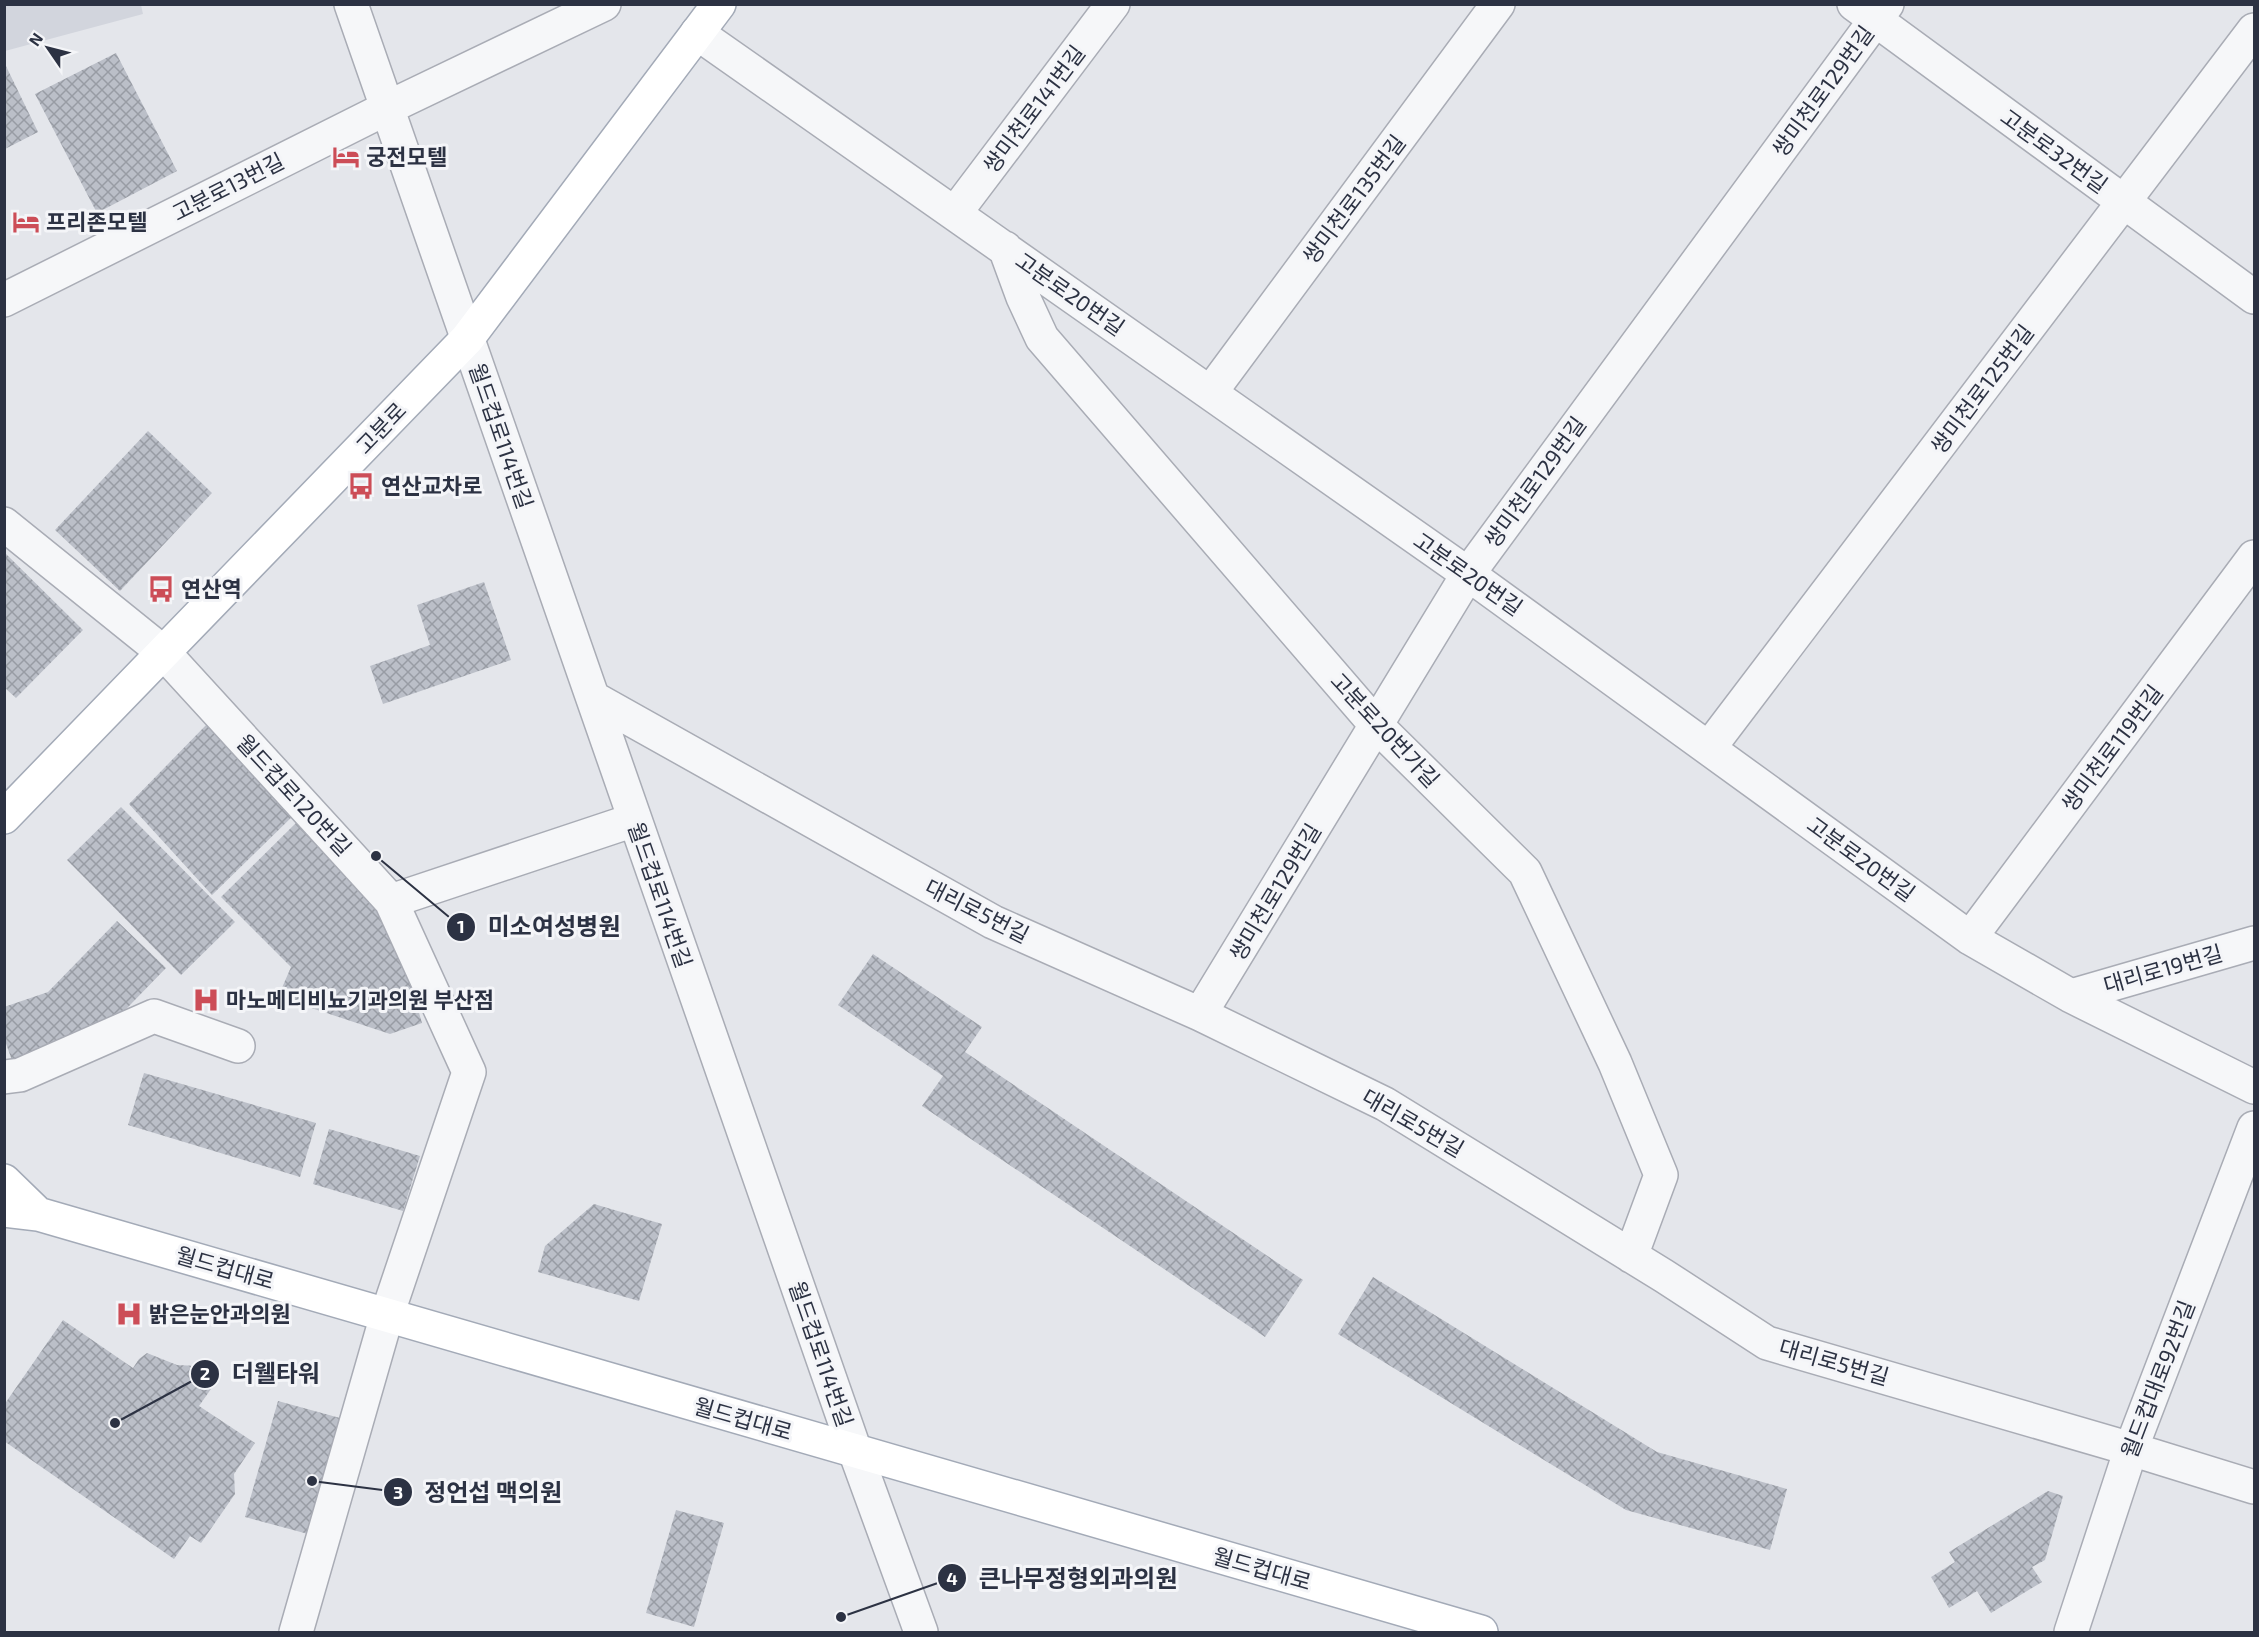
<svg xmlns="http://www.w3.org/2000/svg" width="2259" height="1637" viewBox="0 0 2259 1637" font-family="'Exo 2','Noto Sans KR',sans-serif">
<defs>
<pattern id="building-cross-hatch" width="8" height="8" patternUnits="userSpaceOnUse" patternTransform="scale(1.5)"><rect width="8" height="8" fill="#bbbfc8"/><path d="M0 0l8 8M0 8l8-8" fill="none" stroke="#989ca4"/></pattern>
</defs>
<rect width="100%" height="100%" fill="#e4e6eb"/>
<!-- built -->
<path fill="#d2d5dd" d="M5,4L141,5L143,14L5,51Z"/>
<!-- building -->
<path fill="url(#building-cross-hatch)" d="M116,53L177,171L97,213L35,94Z
M5,64L38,132L5,149Z
M148,431L212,493L120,591L55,530Z
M4,552L83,630L16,698L4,687Z
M484,582L511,660L383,704L370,666L430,645L417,605Z
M209,722L297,812L212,895L129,804Z
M121,807L235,922L181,975L67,860Z
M299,820L388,907L422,1023L390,1034L278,997L291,967L221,897Z
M117,921L166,968L98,1038L14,1066L4,1038V1007L48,992Z
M873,954L982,1027L965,1052L1303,1280L1265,1337L922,1106L943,1076L838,1005Z
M144,1073L316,1123L300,1177L128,1125Z
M329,1129L420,1156L403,1211L313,1184Z
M594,1204L662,1224L639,1301L538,1272L545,1246Z
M1373,1277L1657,1452L1787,1489L1770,1550L1626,1510L1338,1334Z
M63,1320L133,1368L139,1359L147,1353L177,1365L198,1366L207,1372L212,1379L211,1389L199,1406L255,1443L234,1474L235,1494L201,1543L190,1536L174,1559L4,1441V1405Z
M278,1401L340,1418L308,1534L245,1517Z
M2048,1491L2063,1496L2045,1560L2032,1567L2042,1582L1991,1613L1977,1591L1949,1608L1931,1577L1955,1562L1949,1552Z
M676,1510L724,1523L694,1627L646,1613Z"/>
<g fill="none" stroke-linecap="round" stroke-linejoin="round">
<defs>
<path id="minor" d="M351,4L855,1451L921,1632
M1854,4L2254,297
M697,33L1468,574L1970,938L2071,996L2254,1087
M955,213L1113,4
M1005,248L1023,297L1042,338L1376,725L1525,872L1615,1063L1661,1175L1631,1256
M4,300L387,108L604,4
M1210,393L1498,4
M4,524L164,653L391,901L469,1072L387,1315L296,1632
M593,698L993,922L1200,1014L1385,1104L1664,1276L1767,1343L2131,1449L2254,1487
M1709,748L2254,30
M391,901L634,820
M1970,938L2254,557
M2071,996L2254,943
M1200,1014L1468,574L1887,4
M4,1077L20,1075L154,1016L238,1046
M2071,1632L2131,1449L2254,1128"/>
<path id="major" d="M4,817L467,339L719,4
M4,1181L38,1214
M4,1210L38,1214L1481,1632"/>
</defs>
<!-- minor casing -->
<use href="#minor" stroke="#a9acb5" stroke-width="36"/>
<!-- major casing -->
<use href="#major" stroke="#a3aab7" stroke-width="36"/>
<!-- minor -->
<use href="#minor" stroke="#f6f7f9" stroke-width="33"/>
<!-- major -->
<use href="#major" stroke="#fff" stroke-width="33"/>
</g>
<!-- icons -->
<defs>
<symbol id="hotel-bare" viewBox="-9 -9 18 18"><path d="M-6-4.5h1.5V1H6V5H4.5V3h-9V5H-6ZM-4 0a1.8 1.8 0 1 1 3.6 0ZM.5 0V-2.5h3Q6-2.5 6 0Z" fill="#cc4d57" stroke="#f4f5f8" stroke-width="2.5" paint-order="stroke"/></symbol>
<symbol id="bus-bare" viewBox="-9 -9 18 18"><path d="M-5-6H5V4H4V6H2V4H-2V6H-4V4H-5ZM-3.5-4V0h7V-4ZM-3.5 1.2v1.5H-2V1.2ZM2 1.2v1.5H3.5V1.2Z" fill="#cc4d57" stroke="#f4f5f8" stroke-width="2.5" paint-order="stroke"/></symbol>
<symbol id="hospital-bare" viewBox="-9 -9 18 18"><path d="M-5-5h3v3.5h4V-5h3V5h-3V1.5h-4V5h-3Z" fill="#cc4d57" stroke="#f4f5f8" stroke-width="2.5" paint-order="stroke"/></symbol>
</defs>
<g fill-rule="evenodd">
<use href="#hotel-bare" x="327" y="138" width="38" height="38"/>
<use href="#hotel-bare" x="7" y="203" width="38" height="38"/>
<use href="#bus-bare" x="342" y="467" width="38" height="38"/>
<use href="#bus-bare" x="142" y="570" width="38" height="38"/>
<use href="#hospital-bare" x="187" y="981" width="38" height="38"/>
<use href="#hospital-bare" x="110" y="1295" width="38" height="38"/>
</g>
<g text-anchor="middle" stroke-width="6" stroke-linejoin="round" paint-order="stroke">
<!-- street labels -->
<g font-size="22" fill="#2c3243" stroke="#f4f5f8">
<text transform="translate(1823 91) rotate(-54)" y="8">쌍미천로129번길</text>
<text transform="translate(1034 109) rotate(-53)" y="8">쌍미천로141번길</text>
<text transform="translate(2054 151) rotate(36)" y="8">고분로32번길</text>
<text transform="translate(228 187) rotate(-27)" y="8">고분로13번길</text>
<text transform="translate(1354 199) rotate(-53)" y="8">쌍미천로135번길</text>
<text transform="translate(1070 294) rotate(35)" y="8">고분로20번길</text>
<text transform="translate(1982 389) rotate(-53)" y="8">쌍미천로125번길</text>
<text transform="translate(381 428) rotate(-46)" y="8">고분로</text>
<text transform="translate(501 436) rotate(71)" y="8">월드컵로114번길</text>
<text transform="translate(1535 482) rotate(-54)" y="8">쌍미천로129번길</text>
<text transform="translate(1468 574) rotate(35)" y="8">고분로20번길</text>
<text transform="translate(1385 730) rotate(47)" y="8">고분로20번가길</text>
<text transform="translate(2112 748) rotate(-53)" y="8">쌍미천로119번길</text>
<text transform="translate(294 795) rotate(47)" y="8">월드컵로120번길</text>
<text transform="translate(1861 859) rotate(36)" y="8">고분로20번길</text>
<text transform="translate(1275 892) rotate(-59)" y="8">쌍미천로129번길</text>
<text transform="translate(660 895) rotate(71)" y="8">월드컵로114번길</text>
<text transform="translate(977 911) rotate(27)" y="8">대리로5번길</text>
<text transform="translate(2163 969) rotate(-16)" y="8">대리로19번길</text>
<text transform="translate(1413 1123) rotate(30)" y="8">대리로5번길</text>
<text transform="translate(225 1268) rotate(16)" y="8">월드컵대로</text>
<text transform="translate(821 1354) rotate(71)" y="8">월드컵로114번길</text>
<text transform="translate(1834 1362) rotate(16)" y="8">대리로5번길</text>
<text transform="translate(2158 1379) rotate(-69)" y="8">월드컵대로92번길</text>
<text transform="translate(743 1419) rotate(16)" y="8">월드컵대로</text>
<text transform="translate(1262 1569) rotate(16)" y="8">월드컵대로</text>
</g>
<!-- poi labels -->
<g font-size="22" font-weight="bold" fill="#2c3243" stroke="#f4f5f8" text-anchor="start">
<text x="366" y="165">궁전모텔</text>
<text x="46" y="230">프리존모텔</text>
<text x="381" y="494">연산교차로</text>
<text x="181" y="597">연산역</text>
<text x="226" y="1008">마노메디비뇨기과의원 부산점</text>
<text x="149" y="1322">밝은눈안과의원</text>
</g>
</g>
<!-- callouts -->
<path fill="none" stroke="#2c3243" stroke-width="2" d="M376 856L461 927M115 1423L205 1374M312 1481L398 1492M841 1617L952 1578"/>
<g fill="#2c3243" stroke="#f4f5f8" stroke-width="2">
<circle cx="376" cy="856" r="6"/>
<circle cx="115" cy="1423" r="6"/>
<circle cx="312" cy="1481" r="6"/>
<circle cx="841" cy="1617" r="6"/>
<circle cx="461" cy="927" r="15"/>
<circle cx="205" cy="1374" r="15"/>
<circle cx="398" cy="1492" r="15"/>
<circle cx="952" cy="1578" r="15"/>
</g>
<g font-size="18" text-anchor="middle" font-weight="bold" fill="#fff">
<text x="461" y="933">1</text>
<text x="205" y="1380">2</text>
<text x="398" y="1499">3</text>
<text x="952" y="1585">4</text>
</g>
<g font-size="24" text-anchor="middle" font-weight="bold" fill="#2c3243" stroke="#f4f5f8" stroke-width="6" stroke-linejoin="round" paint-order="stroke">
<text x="554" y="935">미소여성병원</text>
<text x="276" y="1382">더웰타워</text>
<text x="493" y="1501">정언섭 맥의원</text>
<text x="1078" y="1587">큰나무정형외과의원</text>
</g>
<!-- border -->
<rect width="2259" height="1637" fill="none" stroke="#2c3243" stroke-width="12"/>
<!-- north arrow -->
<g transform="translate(48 48) rotate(305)" stroke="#f4f5f8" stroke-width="4.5" paint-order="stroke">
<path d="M0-4.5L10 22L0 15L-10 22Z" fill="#2c3243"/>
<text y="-9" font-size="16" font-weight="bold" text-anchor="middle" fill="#2c3243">N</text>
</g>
</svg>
